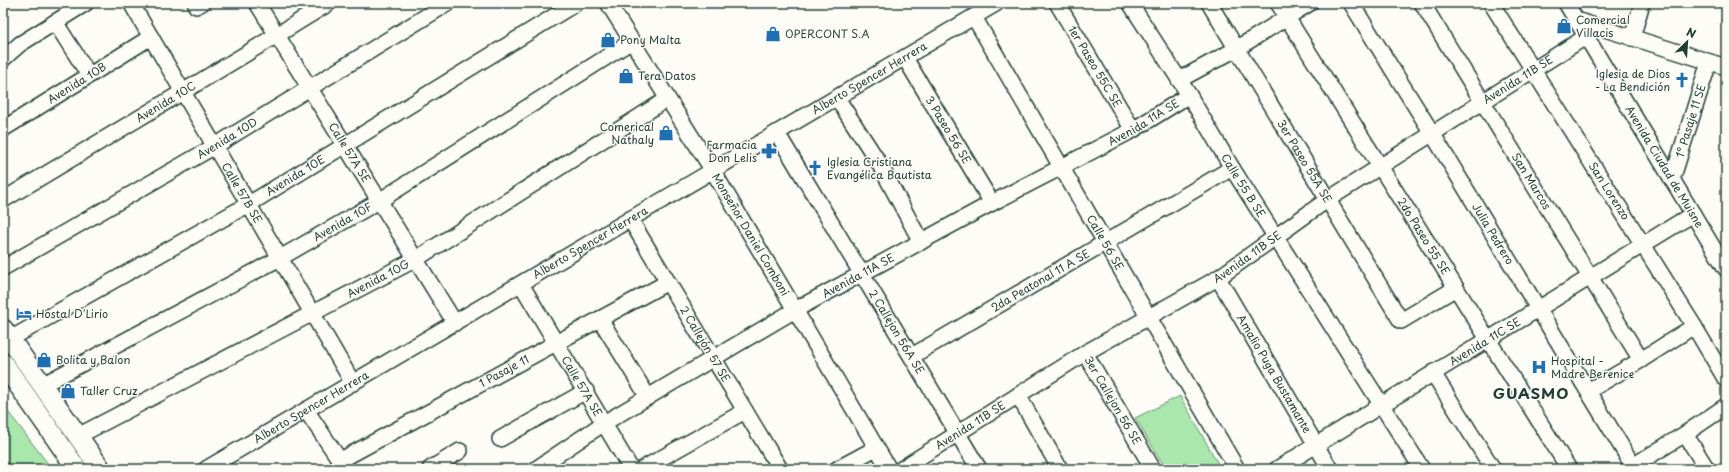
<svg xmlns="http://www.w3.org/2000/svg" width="1729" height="472" viewBox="0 0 1729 472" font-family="'Playpen Sans',sans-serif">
<rect width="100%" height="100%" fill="#fdfcf7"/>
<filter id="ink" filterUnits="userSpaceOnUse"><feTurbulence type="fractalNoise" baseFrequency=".025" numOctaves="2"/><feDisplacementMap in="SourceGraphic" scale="8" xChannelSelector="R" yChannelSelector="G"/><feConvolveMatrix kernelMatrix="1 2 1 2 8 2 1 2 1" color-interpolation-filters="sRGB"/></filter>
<g filter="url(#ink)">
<!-- green -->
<path fill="#aae7ad" stroke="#649270" d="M1180,396L1221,469H1166L1135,418Z
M3,405L52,469H3Z"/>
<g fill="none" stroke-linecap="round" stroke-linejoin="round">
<defs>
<g id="minor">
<path id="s1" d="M131,3L353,383"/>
<path id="s2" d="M257,3L455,323"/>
<path id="s3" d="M608,3L713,171L889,469"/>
<path id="s4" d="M1057,3L1133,130"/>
<path id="s5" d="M1130,3L1189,95L1232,168L1422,469"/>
<path id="s6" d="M1209,3L1401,321L1456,288"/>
<path id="s7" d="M1278,3L1569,469"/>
<path id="s8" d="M1351,3L1432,133L1635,469"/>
<path id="s9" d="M1422,3L1641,360"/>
<path id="s10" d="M1491,3L1694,326L1726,380"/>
<path id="s11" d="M1566,3L1726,269"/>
<path d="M196,6L202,3"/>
<path id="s12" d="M974,17L1237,469"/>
<path d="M1576,20L1726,67"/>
<path d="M55,22L89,75"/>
<path d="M1632,38L1642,3"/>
<path id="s13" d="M905,58L992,203"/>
<path d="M3,59L20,44L86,3"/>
<path d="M1179,80L1236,49L1310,3"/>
<path d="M837,98L879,163L921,242"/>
<path id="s14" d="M3,129L151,37"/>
<path id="s15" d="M777,133L979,469"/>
<path id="s16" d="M1672,180L1709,62"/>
<path id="s17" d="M3,200L277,35L329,3"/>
<path id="s18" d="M630,219L780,469"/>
<path id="s19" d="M3,268L215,146L448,3"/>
<path id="s20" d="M1218,278L1330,469"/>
<path id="s21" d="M521,284L631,469"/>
<path d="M600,319L648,397"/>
<path id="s22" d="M10,339L249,204L576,3"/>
<path id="s23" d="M1085,353L1153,469"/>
<path id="s24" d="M912,356L1232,168"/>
<path d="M1433,373L1493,469"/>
<path id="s25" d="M42,385L280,258L379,201L632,41"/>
<path d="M1588,391L1641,360L1694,326"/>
<path d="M1018,395L1060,469"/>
<path d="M306,410L345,468"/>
<path d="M1685,434L1707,469"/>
<path id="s26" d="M78,436L416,259L667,99"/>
<path d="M500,439L586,391"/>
<path id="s27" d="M339,461L668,282"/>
<path id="s28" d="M206,469L997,3"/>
<path d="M430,469L460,451"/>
<path id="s29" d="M536,469L604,423L795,310L992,203L1133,130L1189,95"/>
<path d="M642,469L745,411"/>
<path d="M837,469L876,448"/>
<path id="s30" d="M901,469L1085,353L1218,278L1327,200L1587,36"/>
<path id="s31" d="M1277,469L1693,214"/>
<path d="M1628,469L1685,434L1726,406"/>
</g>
<path id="major" d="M3,329L101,469
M3,363L77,469"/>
</defs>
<!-- minor casing -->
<use href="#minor" stroke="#1f3d34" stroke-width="18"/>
<!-- major casing -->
<use href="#major" stroke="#1f3d34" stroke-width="22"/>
<!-- minor -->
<use href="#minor" stroke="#fdfcf7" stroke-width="15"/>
<!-- major -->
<use href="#major" stroke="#fdfcf7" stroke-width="19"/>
</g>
</g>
<!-- icons -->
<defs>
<symbol id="shop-bare" viewBox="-9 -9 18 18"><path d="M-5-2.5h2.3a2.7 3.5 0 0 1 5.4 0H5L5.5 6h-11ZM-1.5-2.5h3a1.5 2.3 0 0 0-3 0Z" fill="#1f6fb2" stroke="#fdfcf7" stroke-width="2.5" paint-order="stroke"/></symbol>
<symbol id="church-bare" viewBox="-9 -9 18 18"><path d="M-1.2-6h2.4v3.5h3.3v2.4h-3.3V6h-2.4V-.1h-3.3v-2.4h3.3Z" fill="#1f6fb2" stroke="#fdfcf7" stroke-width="2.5" paint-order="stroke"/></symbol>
<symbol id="pharmacy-bare" viewBox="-9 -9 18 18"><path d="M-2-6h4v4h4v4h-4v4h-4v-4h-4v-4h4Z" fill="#1f6fb2" stroke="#fdfcf7" stroke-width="2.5" paint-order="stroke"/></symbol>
<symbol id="hotel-bare" viewBox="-9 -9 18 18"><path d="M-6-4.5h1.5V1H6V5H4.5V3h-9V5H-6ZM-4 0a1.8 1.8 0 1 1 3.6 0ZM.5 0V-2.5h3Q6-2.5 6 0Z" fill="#1f6fb2" stroke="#fdfcf7" stroke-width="2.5" paint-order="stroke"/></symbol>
<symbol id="hospital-bare" viewBox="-9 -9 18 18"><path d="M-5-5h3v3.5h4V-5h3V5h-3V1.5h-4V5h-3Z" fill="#1f6fb2" stroke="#fdfcf7" stroke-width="2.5" paint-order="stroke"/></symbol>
</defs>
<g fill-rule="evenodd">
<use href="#shop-bare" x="1553" y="15" width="22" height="22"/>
<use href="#shop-bare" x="762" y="23" width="22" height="22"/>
<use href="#shop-bare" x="597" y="29" width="22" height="22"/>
<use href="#shop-bare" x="615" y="65" width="22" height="22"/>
<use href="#church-bare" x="1671" y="69" width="22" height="22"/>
<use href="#shop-bare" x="655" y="122" width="22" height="22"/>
<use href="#pharmacy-bare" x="758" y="140" width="22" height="22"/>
<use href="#church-bare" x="804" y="157" width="22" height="22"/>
<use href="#hotel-bare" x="13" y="303" width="22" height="22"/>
<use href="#shop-bare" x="33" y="349" width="22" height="22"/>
<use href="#hospital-bare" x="1528" y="356" width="22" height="22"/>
<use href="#shop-bare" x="57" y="380" width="22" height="22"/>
</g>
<g text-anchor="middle" stroke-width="3" stroke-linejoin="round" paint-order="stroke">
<!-- poi labels -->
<g font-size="11" fill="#1f3d34" stroke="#fdfcf7" text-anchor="start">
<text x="1576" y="24">Comercial<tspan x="1576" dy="13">Villacis</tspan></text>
<text x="785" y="38">OPERCONT S.A</text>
<text x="620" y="44">Pony Malta</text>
<text x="1670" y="78" text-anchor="end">Iglesia de Dios<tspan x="1670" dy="13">- La Bendición</tspan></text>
<text x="638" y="80">Tera Datos</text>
<text x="654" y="131" text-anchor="end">Comerical<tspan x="654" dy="13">Nathaly</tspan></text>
<text x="757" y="149" text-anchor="end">Farmacia<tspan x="757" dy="13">Don Lelis</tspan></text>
<text x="827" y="166">Iglesia Cristiana<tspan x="827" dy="13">Evangélica Bautista</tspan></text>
<text x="36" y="318">Hostal D'Lirio</text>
<text x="56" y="364">Bolita y Balon</text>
<text x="1551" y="365">Hospital -<tspan x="1551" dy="13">Madre Berenice</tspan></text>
<text x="80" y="395">Taller Cruz</text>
</g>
<!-- street labels -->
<g font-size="11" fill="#1f3d34" stroke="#fdfcf7">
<text dy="4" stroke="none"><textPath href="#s4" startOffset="74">1er Paseo 55C SE</textPath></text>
<text dy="4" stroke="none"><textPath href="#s28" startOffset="770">Alberto Spencer Herrera</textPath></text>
<text dy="4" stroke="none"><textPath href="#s30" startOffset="730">Avenida 11B SE</textPath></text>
<text dy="4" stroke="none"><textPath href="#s14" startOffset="87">Avenida 10B</textPath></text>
<text dy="4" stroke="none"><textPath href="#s17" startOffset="190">Avenida 10C</textPath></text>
<text dy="4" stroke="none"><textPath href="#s16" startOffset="62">1° Pasaje 11 SE</textPath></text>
<text dy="4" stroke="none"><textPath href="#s29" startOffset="700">Avenida 11A SE</textPath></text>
<text dy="4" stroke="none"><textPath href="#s13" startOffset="84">3 Paseo 56 SE</textPath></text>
<text dy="4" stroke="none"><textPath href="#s19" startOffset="259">Avenida 10D</textPath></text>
<text dy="4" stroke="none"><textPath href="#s2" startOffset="176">Calle 57A SE</textPath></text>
<text dy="4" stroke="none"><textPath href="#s6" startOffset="185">3er Paseo 55A SE</textPath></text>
<text dy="4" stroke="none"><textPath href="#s11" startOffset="191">Avenida Ciudad de Muisne</textPath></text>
<text dy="4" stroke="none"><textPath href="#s22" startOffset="329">Avenida 10E</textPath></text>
<text dy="4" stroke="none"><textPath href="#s9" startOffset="209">San Marcos</textPath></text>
<text dy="4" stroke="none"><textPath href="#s5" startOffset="215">Calle 55 B SE</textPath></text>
<text dy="4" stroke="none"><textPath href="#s10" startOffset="222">San Lorenzo</textPath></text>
<text dy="4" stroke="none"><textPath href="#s1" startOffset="220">Calle 57B SE</textPath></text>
<text dy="4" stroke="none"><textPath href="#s25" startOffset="342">Avenida 10F</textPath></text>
<text dy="4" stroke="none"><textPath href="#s8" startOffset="271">Julia Pedrero</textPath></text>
<text dy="4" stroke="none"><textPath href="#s3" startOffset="272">Monseñor Daniel Comboni</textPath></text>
<text dy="4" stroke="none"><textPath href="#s7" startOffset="275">2do Paseo 55 SE</textPath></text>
<text dy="4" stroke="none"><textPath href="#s28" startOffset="446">Alberto Spencer Herrera</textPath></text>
<text dy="4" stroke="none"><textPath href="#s12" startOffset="261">Calle 56 SE</textPath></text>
<text dy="4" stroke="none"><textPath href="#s30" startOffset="406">Avenida 11B SE</textPath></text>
<text dy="4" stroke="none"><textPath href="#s29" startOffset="376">Avenida 11A SE</textPath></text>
<text dy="4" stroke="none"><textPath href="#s26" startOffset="339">Avenida 10G</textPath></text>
<text dy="4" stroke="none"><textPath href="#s24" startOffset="149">2da Peatonal 11 A SE</textPath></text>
<text dy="4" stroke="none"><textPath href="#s15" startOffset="232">2 Callejon 56A SE</textPath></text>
<text dy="4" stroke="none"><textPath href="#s31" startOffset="244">Avenida 11C SE</textPath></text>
<text dy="4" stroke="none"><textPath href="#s18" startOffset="146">2 Callejón 57 SE</textPath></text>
<text dy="4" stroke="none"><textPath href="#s27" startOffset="188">1 Pasaje 11</textPath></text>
<text dy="4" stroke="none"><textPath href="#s20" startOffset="111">Amalio Puga Bustamante</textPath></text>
<text dy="4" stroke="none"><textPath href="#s21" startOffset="119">Calle 57A SE</textPath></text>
<text dy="4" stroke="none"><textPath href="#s23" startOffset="55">3er Callejon 56 SE</textPath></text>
<text dy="4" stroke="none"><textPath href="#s28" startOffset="122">Alberto Spencer Herrera</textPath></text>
<text dy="4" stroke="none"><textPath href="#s30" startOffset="82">Avenida 11B SE</textPath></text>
</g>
<!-- district labels -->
<g font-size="15" font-weight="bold" letter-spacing="1" fill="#1f3d34" stroke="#fdfcf7">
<text x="1531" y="399">GUASMO</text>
</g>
</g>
<!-- margin -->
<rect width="1729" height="472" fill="none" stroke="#fdfcf7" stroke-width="16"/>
<rect x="8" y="8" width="1713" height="456" fill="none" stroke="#1f3d34" stroke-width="1.5" filter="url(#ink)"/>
<!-- north arrow -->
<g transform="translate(1687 42) rotate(25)" stroke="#fdfcf7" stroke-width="3" paint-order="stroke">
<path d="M0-3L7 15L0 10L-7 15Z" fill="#1f3d34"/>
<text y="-6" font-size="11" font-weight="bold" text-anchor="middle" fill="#1f3d34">N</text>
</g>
</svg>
